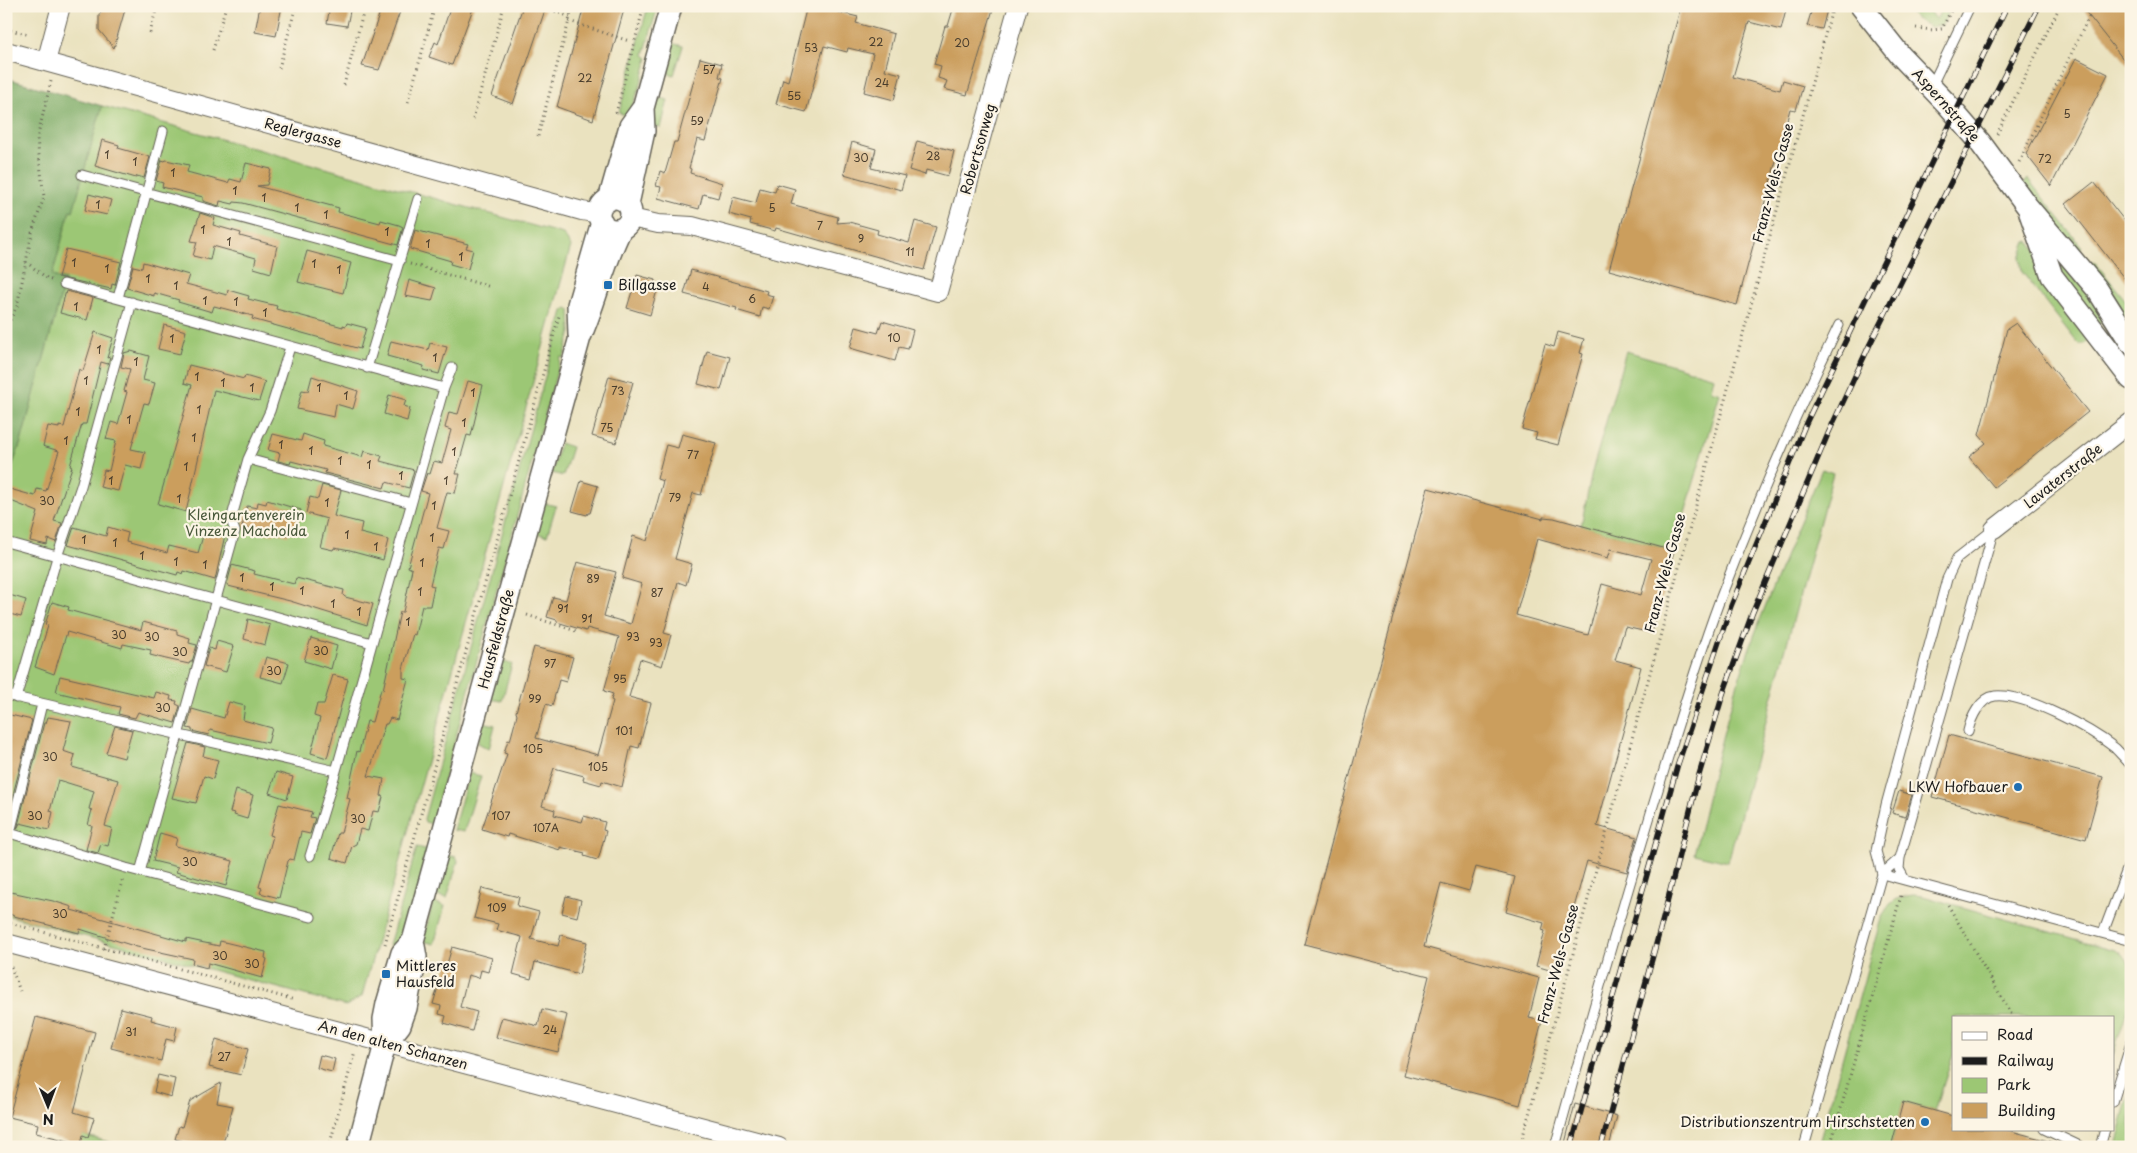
<svg xmlns="http://www.w3.org/2000/svg" width="2137" height="1153" viewBox="0 0 2137 1153" font-family="'Playpen Sans',sans-serif">
<rect width="100%" height="100%" fill="#fcf5e5"/>
<filter id="ink" filterUnits="userSpaceOnUse"><feTurbulence type="fractalNoise" baseFrequency=".02" numOctaves="2"/><feDisplacementMap in="SourceGraphic" scale="10" xChannelSelector="R" yChannelSelector="G"/><feConvolveMatrix kernelMatrix="1 2 1 2 8 2 1 2 1" color-interpolation-filters="sRGB"/></filter>
<filter id="wash" filterUnits="userSpaceOnUse"><feTurbulence type="fractalNoise" baseFrequency=".0096" numOctaves="4" result="noise"/><feDisplacementMap in="SourceGraphic" scale="20" xChannelSelector="R" yChannelSelector="G"/><feGaussianBlur stdDeviation="1.12" result="paint"/><feColorMatrix in="noise" values="0 0 0 0 0 0 0 0 0 0 0 0 0 0 0 0 0 1.4 0 .05"/><feComposite in="paint" operator="in"/></filter>
<g filter="url(#wash)">
<rect width="100%" height="100%" fill="#eae2bf"/>
<!-- green -->
<path fill="#9cc774" stroke="#5c7248" d="M648,6H658L644,55L648,58L640,87L628,116L619,113Z
M1917,6H1925L1936,20L1943,6H1952L1942,25L1931,27L1916,19L1911,13Z
M671,43L683,46L674,75L663,72Z
M657,97L668,100L661,128L651,126Z
M102,106L563,234L571,246L362,996L346,1006L6,915V483L21,442L65,280L52,276L70,210H73Z
M2028,179L2082,247L2077,252L2023,184Z
M2030,241L2090,338L2084,344H2079L2076,341L2022,272L2020,258L2025,243Z
M2048,247L2083,287L2105,319L2097,325L2062,280Z
M2094,261L2131,307V334L2088,266Z
M567,308L570,310L571,332L564,358L561,357L437,805L441,807L436,825L425,822L424,819L563,311Z
M1626,351L1714,377L1711,390L1720,393L1674,551L1581,526L1592,472Z
M560,443L572,447L563,476L552,473Z
M1822,469L1833,473L1728,862L1694,854C1709,792 1722,730 1742,670C1765,602 1794,536 1822,469Z
M543,503L556,506L547,536L535,533Z
M500,661L512,664L502,701L489,699Z
M483,722L495,725L489,749L478,743Z
M469,773L481,776L464,832L453,830Z
M417,847L429,850L408,926L397,949L390,947L389,945Z
M447,855L456,857L458,861L447,898L435,895Z
M1913,895L1923,896L2115,950C2122,954 2128,958 2130,967C2137,991 2120,1031 2113,1055V1017H1953V1055L1935,1111L1903,1102L1891,1147H1818L1880,922C1888,903 1893,898 1913,895Z
M433,902L445,906L434,944L423,941Z
M2131,1087V1147H2116Z
M72,1132L127,1147H68Z"/>
<!-- forest -->
<path fill="#7dac66" stroke="#4c6441" d="M6,78L102,106L73,211L70,210L52,276L65,280L21,442L6,483Z"/>
<g id="blocks">
<!-- building -->
<path fill="#cb9e5d" fill-rule="evenodd" d="M105,6H126L114,48L99,30V15Z
M260,6H282L276,36L255,32Z
M330,6H351L347,26L327,23Z
M382,6H402L379,70L362,66Z
M451,6H474L452,65L429,57L435,42L438,44Z
M523,6H534L545,10L513,104L492,96Z
M584,6H625L593,120L557,107Z
M807,6H839L838,12L858,17L856,23L894,34L885,70L901,74L894,100L864,92L873,54L848,48L847,52L824,46L806,112L776,104L783,79L788,81Z
M954,6H994L967,95L944,89L947,81L938,78L941,66L934,64L945,26H948Z
M1681,6H1787L1781,30L1749,22L1733,77L1780,90L1783,80L1803,86L1796,110L1790,109L1737,305L1609,270Z
M1813,6H1828L1822,29L1807,26Z
M2081,6H2127L2131,11V69Z
M700,58L722,64L719,77L723,78L705,141L697,139L689,168L691,169L690,173L722,183L718,198L703,194L699,209L658,198L661,187L656,186L660,171L665,173L674,142H677Z
M2076,58L2108,74L2051,186L2026,154Z
M102,140L119,145L118,148L150,157L144,178L137,176L136,178L95,166Z
M917,141L954,151L948,176L926,170L925,175L909,170Z
M852,142L876,149L871,168L905,176L901,190L844,174Z
M162,160L165,161L166,160L189,165L187,172L228,183L230,179L241,182L246,163L271,169L267,185L257,186L339,208L338,212L380,223L381,220L399,225L403,227L398,245L243,203L234,202L233,204L220,201L219,206L203,201V197L162,187L163,183L156,181Z
M2094,182L2131,229V287L2066,204Z
M777,184L795,189L791,204L838,217L837,223L849,222L878,230L877,234L909,243L915,221L936,227L924,270L776,228L775,231L750,224L751,220L729,214L733,197L756,203L760,188L775,192Z
M89,194L111,200L107,215L85,210Z
M200,213L215,218L213,225L241,233L240,236L277,246L271,273L254,268L256,258L213,246L210,260L193,256L197,242L191,241Z
M415,230L468,244L466,248L473,250L468,269L450,264L451,261L410,249Z
M66,249L121,262L115,285L112,284L111,289L58,277Z
M307,251L351,263L343,293L298,282Z
M143,262L189,275L186,284L227,295L228,290L249,296L248,299L277,306L276,309L343,327V325L346,326L347,323L366,328L360,349L252,319L253,316L214,306L212,312L178,302L179,300L154,293V296L127,288L133,266L142,268Z
M691,270L767,291L766,294L773,296L769,309L762,307L760,317L736,310L737,308L684,294Z
M637,275L655,280L654,286L658,287L650,315L627,308Z
M409,280L436,288L432,301L405,296Z
M66,291L93,298L87,320L60,313Z
M882,321L913,330L908,349L899,347L895,361L850,348L856,327L878,333Z
M2016,323L2088,412L1994,487L1969,457L1986,443L1979,435L2007,329Z
M164,325L186,331L180,354L158,349Z
M95,332L113,338L107,358L110,357L108,364L101,362L86,424H82L70,466L72,467L54,521L62,523L56,542L48,539L47,545L30,541L38,512L6,499V488L35,496L37,489L46,491L59,451L43,446L48,426L59,428V426L64,427L79,369L83,371Z
M1558,332L1584,339L1580,353L1583,354L1558,445L1535,439L1537,433L1522,429L1545,344L1554,347Z
M391,341L428,350L430,343L447,347L439,374L423,370L424,366L387,356Z
M131,351L149,356L143,380L155,383L149,404L144,403L131,449L145,452L141,469L125,465L118,491L100,487L104,470L109,471L116,441L106,439L111,422L118,424L127,392L124,391L130,369L121,367L124,353Z
M707,351L730,357L721,390L698,384Z
M189,365L244,379L245,376L265,382L259,401L214,390L186,512L158,504L192,385L184,383Z
M312,376L358,391L353,409L336,404L334,417L297,409L302,390L308,391Z
M609,376L633,382L616,443L592,436Z
M468,381L483,385L471,436L467,435L456,474H460L455,493L447,492L437,528L449,531L444,549L439,548L430,585L434,586L430,606H422L415,635L413,634L403,669V678L408,679L397,720L390,718L387,724H385L368,776L384,779L381,796L383,797L379,812L373,811L368,831L360,829L356,844L352,846L347,863L331,858L338,833H341L350,799L347,798L357,751L359,752L367,721L372,722L381,689L383,690L400,612H403L412,569L408,567L428,493L421,491L427,473L430,474L434,461L442,463L451,430L445,428L449,412L458,414Z
M389,395L406,400L404,406L410,408L407,421L384,414Z
M273,434L301,441L303,434L324,441L323,446L362,457L364,451L382,456L380,461L414,470L409,488L386,482L384,488L325,473L326,470L291,461L290,464L278,461L280,453L268,450Z
M682,434L716,443L701,495L693,493L675,559L692,564L686,585L678,582L664,633L671,635L662,666L640,659L629,697L651,703L639,748L631,746L622,787L602,781L601,785L583,780L584,776L554,768L542,806L555,810L554,815L582,822L584,816L605,822L603,830L606,831L599,857L597,860L584,856L585,853L560,847V850L508,834L507,837L482,829L507,754L504,753L508,740L510,741L517,715L516,712L534,647L573,657L566,682L559,680L552,706L546,704L536,738L598,755L613,701L611,700L613,694L604,691L619,637L587,628L586,631L557,622V620L547,617L553,597L566,600L577,562L616,572L604,616L631,624L642,584L622,578L633,536L647,541L663,481L657,479L666,445L678,448Z
M581,481L598,486L590,513H588L587,515L572,511Z
M322,485L341,490L334,516L362,523L360,533L388,540L383,560L350,551L334,548L333,550L320,547L327,519L306,513L310,497L318,499Z
M1428,488L1543,519V517L1554,518L1674,551L1652,633L1625,627L1615,660L1641,667L1597,826L1637,837L1627,872L1587,861L1556,972L1536,966L1545,931L1542,930L1544,923L1506,912L1515,877L1476,867L1469,891L1441,883L1424,947L1539,978L1529,1018L1542,1021L1520,1105L1404,1075L1429,976L1304,944ZM1537,539L1608,558L1611,549L1651,559L1641,595L1602,584L1588,635L1516,615Z
M267,500L301,510L295,534L289,533L288,536L274,532L273,535L242,527L247,506L257,508L258,502L266,504Z
M74,527L106,536L108,527L128,533L126,542L167,553L169,546L198,553L205,529L225,535L215,580L184,571L183,574L178,572L177,575L68,545Z
M232,565L255,571L254,574L294,584L296,578L344,590L343,595L345,597L373,604L367,625L290,601L228,586L227,584Z
M6,594L26,600L21,617L6,613Z
M52,602L69,607L68,610L141,630L143,622L177,631V634L190,638L189,643L197,645L192,662H190L189,664L166,659L150,655L151,650L123,644L122,648L67,632L54,674L35,667L48,626L45,625Z
M248,619L270,625L265,645L244,639Z
M311,638L337,646L331,669L304,661Z
M217,641L234,646L226,672L204,666L209,648L215,650Z
M266,657L289,663L283,683L260,677Z
M333,675L348,679L327,758L311,753L320,718L314,716L317,704H324Z
M60,676L154,698L156,692L171,696L170,700L177,701L176,704L180,706L175,723L138,712L135,718L118,714L120,707L56,692Z
M229,702L245,706L243,720L272,728L268,743L210,730L209,735L192,731V729L187,728L192,709L224,718Z
M6,714L32,720L6,822Z
M48,717L71,721L63,751L75,755L72,767L118,780L105,826L112,828L108,846L101,844L98,853L86,850L92,826L88,825L92,810L89,809L94,791L58,780L50,811L53,812L49,830L20,823L17,829L44,723H46Z
M115,726L132,730L124,758L106,753Z
M1949,735L2103,777L2086,839L1932,797Z
M188,743L205,747L203,756L218,760L213,779L204,776L196,803L172,798Z
M276,772L293,777L287,799L269,793Z
M236,790L253,795L247,819L234,815L235,813L230,812Z
M1899,791L1912,795L1905,817L1892,813Z
M279,804L312,812L310,817L315,818L310,834L301,832L294,860L290,859L288,861L279,898L260,893L262,888L259,887L273,836L270,835Z
M160,833L177,838L175,846L233,861L226,886L176,872L178,867L153,861Z
M482,888L519,897L517,906L539,912L531,939L558,946L561,935L587,942L579,974L535,962L531,979L513,974L522,937L496,930L498,924L474,918Z
M6,891L53,901L72,907L71,910L186,942V939L219,946L220,941L266,952L265,958L267,959L262,978L208,963L207,968L192,964L193,959L137,947L80,929L79,933L14,916L6,912Z
M566,896L581,900L577,917L562,913Z
M452,947L492,958L488,972L481,970L479,978L468,975L460,1007L477,1012L472,1031L444,1023L446,1016L439,1014L441,1006L433,1004L438,987L440,988Z
M121,1008L152,1016L151,1020L177,1027L174,1041L166,1039L161,1061L111,1048Z
M542,1009L567,1015L558,1052L496,1037L502,1017L538,1026Z
M36,1017L95,1032L74,1112L94,1118L88,1137L83,1135L81,1144L36,1133L38,1124L9,1117Z
M216,1039L248,1049L241,1075L209,1067Z
M320,1055L335,1059L332,1072L317,1068Z
M158,1075L175,1079L171,1097L154,1092Z
M221,1083L217,1103L233,1106L222,1147H203L175,1139L179,1126L182,1127L190,1101Z
M1903,1102L1953,1116V1129H2004L2052,1142V1147H1891Z
M1575,1104L1617,1116L1609,1147H1564Z"/>
</g>
</g>
<g filter="url(#ink)">
<use href="#blocks" fill-opacity="0" stroke="#646155" stroke-width="1"/>
<g fill="none" stroke-linecap="round" stroke-linejoin="round">
<defs>
<path id="service" d="M1931,87L1970,6
M82,175L400,261
M64,284L444,388
M118,298L163,131
M367,368L418,199
M248,459L411,503
M6,542L372,643
M6,695L336,771
M16,698L58,554L81,486L132,302
M1968,731C1971,718 1980,698 1995,696C2025,693 2091,729 2115,748C2120,753 2126,760 2131,765
M6,832L126,868L311,917
M10,833L42,704
M310,856L336,771L444,388L452,368
M1900,858L1899,869L1905,880
M140,872L235,531L231,520L248,459L270,411L290,347
M1882,874L1900,858L1994,529
M1882,874L2131,941
M2103,933L2131,859
M2113,1102L2131,1043
M2044,1129L2082,1147
M1555,1147C1586,1033 1619,919 1653,806C1674,738 1694,669 1719,602C1755,507 1795,415 1839,325
M1804,1147L1882,874L1876,851L1886,805L1947,579L1957,558L1994,529
M2100,1147L2105,1129"/>
<path id="minor" d="M6,51L582,211L600,214
M46,62L61,6
M631,218L658,224L692,226L938,292L1018,6
M1994,529L2131,422
M6,943L779,1147"/>
<path id="tertiary" d="M1861,6L1900,55L1947,104L1979,141L2027,206L2097,289L2131,343
M599 214a16 16 0 1 1 32 0a16 16 0 1 1-32 0Z
M609,200L630,126L643,108
M628,204L644,131L643,108L671,6
M2030,213L2052,276L2131,379
M579,335L578,305L602,222
M385,1044L400,1025L406,1008L416,957L413,941
M358,1147L385,1044L384,1019L387,1004L402,953L413,941L580,337C596,302 603,264 621,229"/>
</defs>
<!-- service casing -->
<use href="#service" stroke="#646155" stroke-width="11"/>
<!-- minor casing -->
<use href="#minor" stroke="#646155" stroke-width="20"/>
<!-- tertiary casing -->
<use href="#tertiary" stroke="#646155" stroke-width="24"/>
<!-- path -->
<path stroke="#646155" stroke-width="3" stroke-dasharray="1 4" stroke-linecap="butt" d="M541,6L570,17
M569,21L629,41
M1916,28L1932,30L1942,29L1953,6
M6,29L30,35
M150,33L157,6
M213,50L226,6
M279,68L296,6
M344,85L365,6
M408,102L435,6
M616,113L644,6
M473,119L504,6
M1997,134L2060,6
M538,136L573,6
M2019,162L2089,17
M26,262L48,279L54,281
M410,264L491,287
M6,329L17,306L32,233L44,197L37,139L51,81
M527,615L576,631
M1948,905L2013,1017
M6,922L295,1000
M385,944L559,316
M104,949L123,878
M11,967L20,991
M329,1147L355,1051
M1520,1147L1833,6
M1830,1147L1902,892"/>
<!-- service -->
<use href="#service" stroke="#fff" stroke-width="9"/>
<!-- minor -->
<use href="#minor" stroke="#fff" stroke-width="18"/>
<!-- tertiary -->
<use href="#tertiary" stroke="#fff" stroke-width="21"/>
<defs>
<path id="rail" d="M1571,1147L1677,767L1731,606L1806,423L2007,6
M1601,1147L1664,915L1699,775L1723,694L1752,614L1828,434L1870,344L2039,6"/>
</defs>
<!-- rail casing -->
<use href="#rail" stroke="#1c1c1c" stroke-width="5.5"/>
<!-- rail -->
<use href="#rail" stroke="#fcf5e5" stroke-width="4" stroke-dasharray="11" stroke-linecap="butt"/>
</g>
</g>
<!-- markers -->
<g fill="#1f6fb2" stroke="#fcf5e5" stroke-width="2">
<rect x="603" y="280" width="10" height="10" rx="2.5"/>
<circle cx="2018" cy="787" r="5"/>
<rect x="381" y="969" width="10" height="10" rx="2.5"/>
<circle cx="1925" cy="1122" r="5"/>
</g>
<g text-anchor="middle" stroke-width="4.5" stroke-linejoin="round" paint-order="stroke">
<!-- number labels -->
<g font-size="11" fill="#483c2c">
<text x="876" y="46">22</text>
<text x="962" y="47">20</text>
<text x="811" y="52">53</text>
<text x="709" y="74">57</text>
<text x="585" y="82">22</text>
<text x="882" y="87">24</text>
<text x="794" y="100">55</text>
<text x="2067" y="118">5</text>
<text x="697" y="125">59</text>
<text x="107" y="159">1</text>
<text x="933" y="160">28</text>
<text x="861" y="162">30</text>
<text x="2045" y="163">72</text>
<text x="135" y="166">1</text>
<text x="173" y="177">1</text>
<text x="235" y="195">1</text>
<text x="264" y="202">1</text>
<text x="98" y="209">1</text>
<text x="297" y="212">1</text>
<text x="772" y="212">5</text>
<text x="326" y="219">1</text>
<text x="820" y="230">7</text>
<text x="203" y="234">1</text>
<text x="387" y="236">1</text>
<text x="861" y="243">9</text>
<text x="229" y="246">1</text>
<text x="428" y="248">1</text>
<text x="910" y="256">11</text>
<text x="461" y="261">1</text>
<text x="74" y="267">1</text>
<text x="314" y="268">1</text>
<text x="107" y="273">1</text>
<text x="339" y="274">1</text>
<text x="148" y="283">1</text>
<text x="176" y="290">1</text>
<text x="706" y="291">4</text>
<text x="752" y="303">6</text>
<text x="205" y="305">1</text>
<text x="236" y="306">1</text>
<text x="76" y="311">1</text>
<text x="265" y="317">1</text>
<text x="894" y="342">10</text>
<text x="172" y="343">1</text>
<text x="99" y="354">1</text>
<text x="435" y="362">1</text>
<text x="136" y="366">1</text>
<text x="197" y="381">1</text>
<text x="86" y="385">1</text>
<text x="223" y="387">1</text>
<text x="252" y="392">1</text>
<text x="319" y="392">1</text>
<text x="618" y="395">73</text>
<text x="473" y="397">1</text>
<text x="346" y="400">1</text>
<text x="199" y="414">1</text>
<text x="78" y="416">1</text>
<text x="129" y="424">1</text>
<text x="464" y="427">1</text>
<text x="607" y="432">75</text>
<text x="194" y="442">1</text>
<text x="66" y="445">1</text>
<text x="281" y="449">1</text>
<text x="311" y="455">1</text>
<text x="454" y="456">1</text>
<text x="693" y="459">77</text>
<text x="340" y="465">1</text>
<text x="369" y="469">1</text>
<text x="186" y="471">1</text>
<text x="401" y="480">1</text>
<text x="111" y="485">1</text>
<text x="446" y="485">1</text>
<text x="675" y="502">79</text>
<text x="179" y="503">1</text>
<text x="47" y="505">30</text>
<text x="327" y="507">1</text>
<text x="434" y="510">1</text>
<text x="347" y="539">1</text>
<text x="432" y="542">1</text>
<text x="84" y="544">1</text>
<text x="115" y="547">1</text>
<text x="376" y="551">1</text>
<text x="142" y="560">1</text>
<text x="176" y="566">1</text>
<text x="422" y="567">1</text>
<text x="205" y="569">1</text>
<text x="242" y="582">1</text>
<text x="593" y="583">89</text>
<text x="272" y="591">1</text>
<text x="302" y="595">1</text>
<text x="420" y="596">1</text>
<text x="657" y="597">87</text>
<text x="333" y="608">1</text>
<text x="563" y="613">91</text>
<text x="359" y="616">1</text>
<text x="587" y="623">91</text>
<text x="408" y="626">1</text>
<text x="119" y="639">30</text>
<text x="152" y="641">30</text>
<text x="633" y="641">93</text>
<text x="656" y="647">93</text>
<text x="321" y="655">30</text>
<text x="180" y="656">30</text>
<text x="550" y="668">97</text>
<text x="274" y="675">30</text>
<text x="620" y="683">95</text>
<text x="535" y="703">99</text>
<text x="163" y="712">30</text>
<text x="624" y="735">101</text>
<text x="533" y="753">105</text>
<text x="50" y="761">30</text>
<text x="598" y="771">105</text>
<text x="35" y="820">30</text>
<text x="501" y="820">107</text>
<text x="358" y="823">30</text>
<text x="546" y="832">107A</text>
<text x="190" y="866">30</text>
<text x="497" y="912">109</text>
<text x="60" y="918">30</text>
<text x="220" y="960">30</text>
<text x="252" y="968">30</text>
<text x="550" y="1034">24</text>
<text x="131" y="1036">31</text>
<text x="224" y="1061">27</text>
</g>
<!-- street labels -->
<g font-size="14" fill="#1c1c1c" stroke="#fcf5e5">
<text transform="translate(1946 105) rotate(48)" y="5">Aspernstraße</text>
<text transform="translate(303 133) rotate(15)" y="5">Reglergasse</text>
<text transform="translate(978 149) rotate(-74)" y="5">Robertsonweg</text>
<text transform="translate(1773 183) rotate(-75)" y="5">Franz-Wels-Gasse</text>
<text transform="translate(2063 476) rotate(-38)" y="5">Lavaterstraße</text>
<text transform="translate(1665 573) rotate(-75)" y="5">Franz-Wels-Gasse</text>
<text transform="translate(496 639) rotate(-75)" y="5">Hausfeldstraße</text>
<text transform="translate(1558 964) rotate(-75)" y="5">Franz-Wels-Gasse</text>
<text transform="translate(393 1045) rotate(15)" y="5">An den alten Schanzen</text>
</g>
<!-- poi labels -->
<g font-size="14" fill="#1c1c1c" stroke="#fcf5e5" text-anchor="start">
<text x="618" y="290">Billgasse</text>
<text x="2008" y="792" text-anchor="end">LKW Hofbauer</text>
<text x="396" y="971">Mittleres<tspan x="396" dy="16">Hausfeld</tspan></text>
<text x="1915" y="1127" text-anchor="end">Distributionszentrum Hirschstetten</text>
</g>
<!-- park labels -->
<g font-size="14" fill="#49583b" stroke="#fcf5e5">
<text x="246" y="520">Kleingartenverein<tspan x="246" dy="16">Vinzenz Macholda</tspan></text>
</g>
</g>
<!-- margin -->
<rect width="2137" height="1153" fill="none" stroke="#fcf5e5" stroke-width="25"/>
<!-- legend -->
<rect x="1952" y="1016" width="162" height="115" fill="#fcf5e5" stroke="#a29e95"/>
<rect x="1962" y="1032" width="25" height="8" fill="#ffffff" stroke="#a29e95"/>
<text x="1997" y="1040" font-size="15" fill="#1c1c1c">Road</text>
<rect x="1962" y="1057" width="25" height="8" fill="#1c1c1c" stroke="#a29e95"/>
<text x="1997" y="1066" font-size="15" fill="#1c1c1c">Railway</text>
<rect x="1962" y="1078" width="25" height="15" fill="#9cc774" stroke="#a29e95"/>
<text x="1997" y="1090" font-size="15" fill="#1c1c1c">Park</text>
<rect x="1962" y="1103" width="25" height="15" fill="#cb9e5d" stroke="#a29e95"/>
<text x="1997" y="1116" font-size="15" fill="#1c1c1c">Building</text>
<!-- north arrow -->
<g transform="translate(48 1106) rotate(179)" stroke="#fcf5e5" stroke-width="4" paint-order="stroke">
<path d="M0-4L9 19L0 12L-9 19Z" fill="#1c1c1c"/>
<text y="-8" font-size="14" font-weight="bold" text-anchor="middle" fill="#1c1c1c">N</text>
</g>
</svg>
